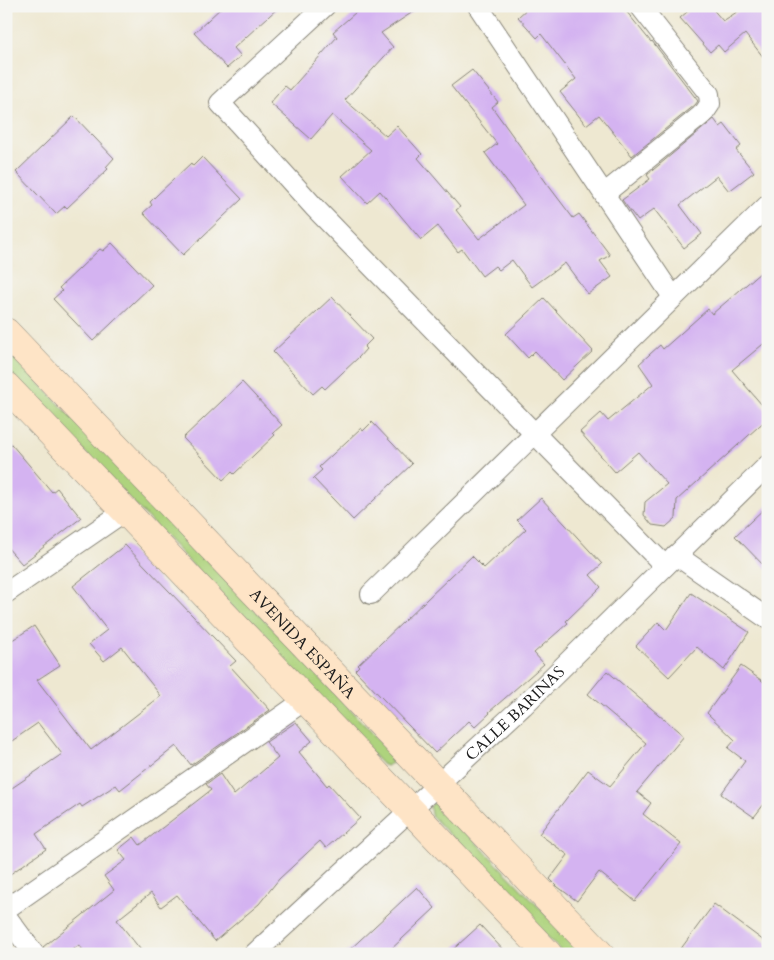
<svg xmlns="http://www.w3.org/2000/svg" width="774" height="960" viewBox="0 0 774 960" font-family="Cardo,serif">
<rect width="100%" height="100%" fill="#f6f6f2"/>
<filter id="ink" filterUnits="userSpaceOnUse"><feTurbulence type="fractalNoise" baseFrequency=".02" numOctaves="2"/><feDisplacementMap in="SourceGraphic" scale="10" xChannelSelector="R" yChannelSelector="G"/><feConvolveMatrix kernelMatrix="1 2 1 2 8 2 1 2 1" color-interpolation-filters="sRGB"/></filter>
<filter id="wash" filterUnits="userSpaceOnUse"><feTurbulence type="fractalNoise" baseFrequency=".0096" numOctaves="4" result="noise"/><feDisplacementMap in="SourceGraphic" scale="20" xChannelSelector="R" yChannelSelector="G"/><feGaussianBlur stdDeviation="1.12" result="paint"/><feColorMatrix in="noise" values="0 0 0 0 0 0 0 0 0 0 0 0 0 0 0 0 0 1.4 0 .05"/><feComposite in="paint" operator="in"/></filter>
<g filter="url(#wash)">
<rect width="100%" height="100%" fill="#eee8d1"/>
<!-- green -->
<path fill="#aed37d" stroke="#65784c" d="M6,348L395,757L394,762L386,766L382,764L6,369Z
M433,803H438L584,954H564L431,815L430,807Z"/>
<g id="blocks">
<!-- building -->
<path fill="#d4b3f1" d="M223,6H280L234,48L241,56L227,68L194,33Z
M363,6H422L381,33L393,47L345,100L386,136L397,126L422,154L418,158L460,207L456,210L479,239L524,205L485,153L497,144L451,86L472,70L498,102L492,107L548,185L573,218L579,214L610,255L600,261L612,277L588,294L565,263L532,287L512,260L499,270L495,266L482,276L462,249L458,252L438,226L421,240L380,191L367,203L342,176L371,150L332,115L311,139L270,103L285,86L290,90L337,37L333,32Z
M530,6H622L651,42L652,41L698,101L695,105L632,156L599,115L586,125L560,92L576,79L541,34L537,38L518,17Z
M694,6H710L723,21L746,6H759L768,19V63L745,34L724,52L718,45L710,52L680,18Z
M74,116L114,158L106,167L108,169L67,208L65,206L56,214L16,172Z
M714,119L720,127L724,124L741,146L736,150L754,172L729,191L717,176L680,205L702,234L684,248L654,209L638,221L622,200L650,179L647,175Z
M202,157L242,199L183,255L143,213L152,205L150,202L157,195L191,163L193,166Z
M112,243L152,285L93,341L53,299L62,291L59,288L100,249L103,251Z
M768,266V340L732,370L768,412V418L677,500L676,518L666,527L652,525L644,515L645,502L667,484L638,452L615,472L580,432L601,413L608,421L653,384L639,364L660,345L663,349L708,309L712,314Z
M332,297L372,339L364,347L366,349L359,357L325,389L322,386L313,394L273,352Z
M544,298L593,351L562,380L535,351L528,358L506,334Z
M242,382L282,425L273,433L275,435L234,474L232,472L223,480L183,438Z
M372,422L412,464L353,520L313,478L322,470L319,467L361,428L363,431Z
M6,438L52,492L57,488L81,518L22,564L6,546Z
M541,498L602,564L590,575L601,587L566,621L568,623L534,653L544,664L489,712L490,713L475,727L469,721L435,753L355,670L359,666L358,665L472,556L484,568L526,529L517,520Z
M768,505V570L735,536Z
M125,545L236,661L230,666L270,710L191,765L176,746L120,790L116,785L82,807L80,804L36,834L46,849L6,877V792L62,754L38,723L6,745V644L34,626L60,665L37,680L91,750L161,696L122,647L104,661L89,644L107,630L73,586Z
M691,593L749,632L724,670L697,647L669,677L636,646L658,622L666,630Z
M741,666L768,685V799L754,817L721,794L745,761L728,748L735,740L707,713Z
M607,671L684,736L637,792L651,803L643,814L681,844L635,901L599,872L577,901L558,887L550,879L568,855L539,834L588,770L610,786L646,743L588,694Z
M296,722L312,741L299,752L327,786L329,784L360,818L326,848L320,841L279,879L259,904L215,941L177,895L161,907L151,893L117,920L144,954H86L79,945L68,954H46L43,947L114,890L104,876L126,860L118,850L134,837L140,845L211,790L206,784L220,774L234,795L278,758L266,742Z
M417,887L435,908L386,954H345Z
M714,904L768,944V954H677Z
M480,925L507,954H448Z"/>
</g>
</g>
<g filter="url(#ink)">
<use href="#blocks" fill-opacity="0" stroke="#858276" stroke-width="1"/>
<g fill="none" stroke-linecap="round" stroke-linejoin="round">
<defs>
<g id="minor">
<path d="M325,6L220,103L315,208L534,433L665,566"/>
<path d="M478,6L673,297"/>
<path d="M604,194L704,113L710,104L709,94L640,6"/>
<path d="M676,555L768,619"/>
<path d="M6,593L125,511"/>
<path d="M371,594L768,205"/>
<path d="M6,909L305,700"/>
<path d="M6,916L34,954"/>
<path id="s1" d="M254,954L523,706L768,465"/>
</g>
<g id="secondary">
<path id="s2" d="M6,332L600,954"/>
<path d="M6,386L548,954"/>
</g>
</defs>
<!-- minor casing -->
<use href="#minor" stroke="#858276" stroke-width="22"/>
<!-- secondary casing -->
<use href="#secondary" stroke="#858276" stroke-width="29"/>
<!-- minor -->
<use href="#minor" stroke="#fff" stroke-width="20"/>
<!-- secondary -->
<use href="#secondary" stroke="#fee4c6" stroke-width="28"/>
</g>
</g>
<g text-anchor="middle" stroke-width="5" stroke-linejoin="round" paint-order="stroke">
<!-- street labels -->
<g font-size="16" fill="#1c1c1c" stroke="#f6f6f2">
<text dy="6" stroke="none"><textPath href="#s2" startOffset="430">AVENIDA ESPAÑA</textPath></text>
<text dy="6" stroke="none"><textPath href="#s1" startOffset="355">CALLE BARINAS</textPath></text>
</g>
</g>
<!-- margin -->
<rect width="774" height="960" fill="none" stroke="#f6f6f2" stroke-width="25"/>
</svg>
